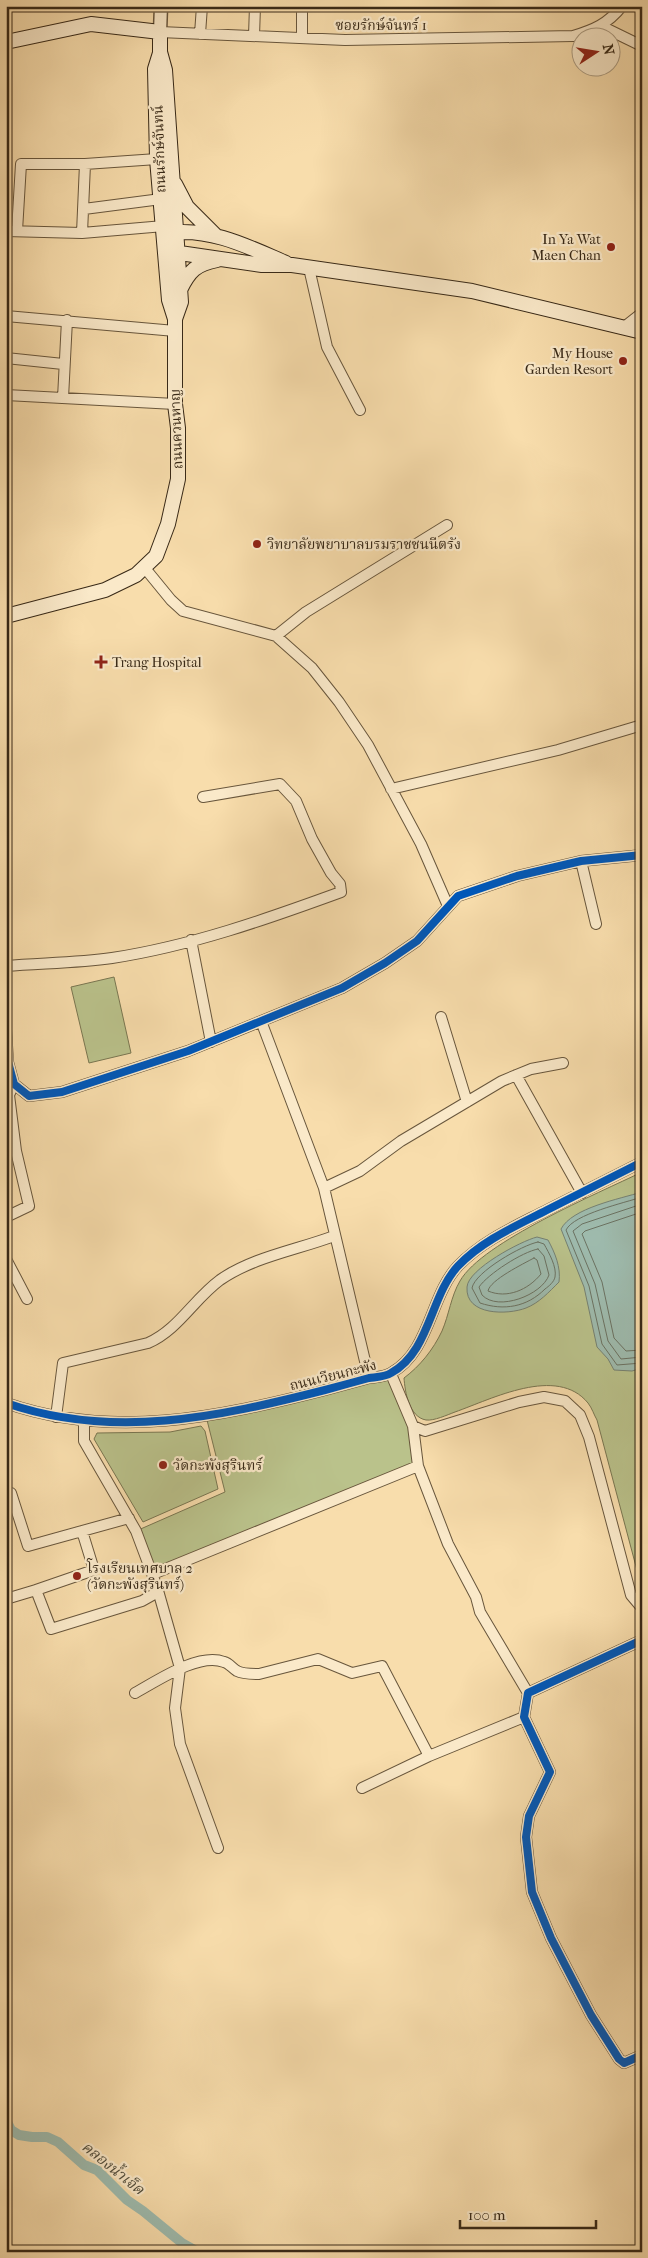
<svg xmlns="http://www.w3.org/2000/svg" width="648" height="2258" viewBox="0 0 648 2258" font-family="'IM FELL French Canon','Noto Serif Thai',serif">
<rect width="100%" height="100%" fill="#f8ddac"/>
<filter id="stains"><feTurbulence type="fractalNoise" baseFrequency=".004" numOctaves="4"/><feColorMatrix values="0 0 0 0 .2 0 0 0 0 .09 0 0 0 0 .02 0 0 0 .5 -.17"/></filter>
<radialGradient id="worn" r=".72"><stop offset=".6" stop-color="#630" stop-opacity="0"/><stop offset="1" stop-color="#630" stop-opacity=".3"/></radialGradient>
<!-- green -->
<path fill="#bac28b" stroke="#797651" d="M114,977L131,1053L89,1063L71,987Z
M642,1172V1589L597,1420C594,1415 592,1408 588,1403C557,1365 492,1399 455,1412C447,1415 434,1421 426,1420C409,1417 405,1392 404,1378C420,1366 433,1350 442,1331C449,1315 451,1296 460,1281C482,1242 599,1193 642,1172Z
M391,1374L404,1409L418,1466L153,1574L136,1531L225,1492L206,1416Z
M201,1426L205,1431L218,1489L143,1522L94,1439L97,1433L170,1432Z"/>
<!-- water -->
<path fill="#9ebbae" stroke="#758172" d="M642,1192V1368L632,1371L614,1370L608,1359L597,1347L584,1287L561,1229C572,1208 619,1199 642,1192Z
M537,1237L548,1240C555,1253 561,1267 559,1282C549,1292 539,1303 526,1308C508,1315 465,1316 467,1287C468,1269 521,1241 537,1237Z"/>
<g fill="none" stroke-linecap="round" stroke-linejoin="round">
<!-- shore -->
<path stroke="#6b7262" stroke-width="1" d="M642,1197C624,1203 574,1214 566,1230L589,1286L602,1344L617,1365L642,1363
M642,1204L582,1224L573,1231L595,1284L608,1341L621,1359L642,1357
M642,1212L585,1231L582,1234L602,1282L614,1338L626,1351L642,1350
M538,1242L544,1244C549,1253 557,1267 555,1277C554,1282 549,1286 545,1289C527,1307 504,1311 480,1303L472,1288C475,1272 522,1245 538,1242Z
M538,1249L544,1256L549,1275C542,1295 498,1312 482,1295L479,1287C488,1274 522,1252 538,1249Z
M534,1258L537,1260L541,1274C528,1290 507,1299 488,1291C490,1280 523,1264 534,1258Z"/>
<!-- canal -->
<path stroke="#9ebbae" stroke-width="10" d="M6,2120L11,2130L19,2135L32,2137H47L58,2142L84,2165L97,2170L127,2200L143,2211L182,2243L198,2252"/>
<defs>
<path id="minor" d="M601,26L642,46
M160,32L345,40L573,36C593,30 608,24 622,6
M200,34L202,6
M254,36L255,6
M302,38V6
M84,209L161,199
M6,231L82,233L164,226
M17,231L21,164H85L157,159
M82,233L85,164
M309,268L327,347L360,410
M6,316L175,331
M623,328L642,313
M6,358L63,364
M6,395L175,404
M63,398L67,320
M144,567L171,600L183,611L276,636L312,668L339,702L368,745L421,844L448,906
M276,636L306,612L447,525
M391,789L558,750L642,725
M581,861L596,924
M191,940L211,1042
M6,966C41,963 77,963 112,958C191,946 267,919 341,892L340,884L331,873L312,839L296,801L280,784L203,797
M441,1017L467,1102
M261,1021L324,1188L369,1378
M6,1029L8,1062L14,1084L29,1096L62,1092L188,1051L342,988L385,963L417,941L458,896L517,876L581,861L642,855
M516,1075L582,1193
M324,1188L360,1171L401,1141L502,1081L531,1069L563,1063
M6,1217L29,1206L16,1151L9,1095L14,1084
M6,1259L27,1299
M391,1374L413,1426L425,1431L519,1402L544,1397L565,1401L580,1415L589,1437L631,1595L642,1608
M6,1403C112,1440 219,1417 325,1390C340,1386 354,1382 369,1378C376,1377 385,1377 391,1373C430,1352 430,1296 458,1266C483,1240 516,1226 547,1210C579,1194 610,1178 642,1162
M56,1417L63,1363L148,1343C178,1330 194,1299 220,1280C253,1257 297,1250 334,1236
M84,1421V1441L136,1531L157,1587L180,1668L175,1708L180,1744L218,1848
M413,1426L418,1466L448,1544L476,1597L480,1612L528,1693
M11,1493L28,1546L129,1518
M153,1574L418,1466
M36,1590L94,1570L82,1531
M6,1599L36,1590L51,1629L142,1601L158,1592
M642,1640L528,1693L524,1717L550,1772L529,1816L526,1837L532,1892L551,1938L591,2015L619,2059L624,2063L642,2055
M135,1693C157,1681 199,1652 224,1662C229,1663 232,1668 237,1671C243,1674 252,1674 259,1674L318,1659L352,1673L382,1666L429,1756L362,1788
M429,1756L524,1717"/>
<path id="tertiary" d="M160,32L161,6"/>
<path id="secondary" d="M6,42L91,24L160,32V52L165,70L181,302L175,319V404L178,428V479L168,524L156,556L136,575L105,590L6,616
M160,53L155,69L157,159L169,300L175,319
M175,184L187,207L215,235
M168,233C210,227 249,247 286,263
M166,251L262,265H292L472,291L642,332
M180,290C189,271 196,264 217,260"/>
</defs>
<!-- minor casing -->
<use href="#minor" stroke="#68563c" stroke-width="12"/>
<!-- tertiary casing -->
<use href="#tertiary" stroke="#68563c" stroke-width="15"/>
<!-- secondary casing -->
<use href="#secondary" stroke="#382917" stroke-width="16"/>
<!-- minor -->
<use href="#minor" stroke="#fae9c9" stroke-width="10"/>
<!-- tertiary -->
<use href="#tertiary" stroke="#fae9c9" stroke-width="12"/>
<!-- secondary -->
<use href="#secondary" stroke="#fae9c9" stroke-width="14"/>
<defs>
<path id="cycleway" d="M6,1029L8,1062L14,1084L29,1096L62,1092L188,1051L342,988L385,963L417,941L458,896L517,876L581,861L642,855
M6,1403C112,1440 219,1417 325,1390C340,1386 354,1382 369,1378C376,1377 385,1377 391,1373C430,1352 430,1296 458,1266C483,1240 516,1226 547,1210C579,1194 610,1178 642,1162
M642,1640L528,1693L524,1717L550,1772L529,1816L526,1837L532,1892L551,1938L591,2015L619,2059L624,2063L642,2055"/>
</defs>
<!-- cycleway casing -->
<use href="#cycleway" stroke="#fae9c9" stroke-width="11"/>
<!-- cycleway -->
<use href="#cycleway" stroke="#0057b8" stroke-width="8"/>
</g>
<!-- markers -->
<g fill="#8f2418" stroke="#fae9c9" stroke-width="2">
<circle cx="611" cy="247" r="5"/>
<circle cx="623" cy="361" r="5"/>
<circle cx="257" cy="544" r="5"/>
<path d="M98.5 654.5h5v5h5v5h-5v5h-5v-5h-5v-5h5z"/>
<circle cx="163" cy="1465" r="5"/>
<circle cx="77" cy="1576" r="5"/>
</g>
<g text-anchor="middle" stroke-width="4.5" stroke-linejoin="round" paint-order="stroke">
<!-- street labels -->
<g font-size="14" fill="#382917" stroke="#fae9c9">
<text x="381" y="30">ซอยรักษ์จันทร์ 1</text>
<text transform="translate(159 149) rotate(-92)" y="5">ถนนรักษ์จันทน์</text>
<text transform="translate(176 429) rotate(-92)" y="5">ถนนควนหาญ</text>
<text transform="translate(333 1375) rotate(-14)" y="5">ถนนเวียนกะพัง</text>
</g>
<!-- poi labels -->
<g font-size="14" fill="#382917" stroke="#fae9c9" text-anchor="start">
<text x="601" y="244" text-anchor="end">In Ya Wat<tspan x="601" dy="16">Maen Chan</tspan></text>
<text x="613" y="358" text-anchor="end">My House<tspan x="613" dy="16">Garden Resort</tspan></text>
<text x="267" y="549">วิทยาลัยพยาบาลบรมราชชนนีตรัง</text>
<text x="112" y="667">Trang Hospital</text>
<text x="173" y="1470">วัดกะพังสุรินทร์</text>
<text x="87" y="1573">โรงเรียนเทศบาล 2<tspan x="87" dy="16">(วัดกะพังสุรินทร์)</tspan></text>
</g>
<!-- water labels -->
<g font-size="15" font-style="italic" fill="#524e3d" stroke="#fae9c9">
<text transform="translate(113 2168) rotate(39)" y="5">คลองน้ำเจ็ด</text>
</g>
</g>
<!-- margin -->
<rect width="648" height="2258" fill="none" stroke="#f8ddac" stroke-width="25"/>
<rect x="8" y="8" width="633" height="2243" fill="none" stroke="#382917" stroke-width="2.5"/>
<rect x="12" y="12" width="623" height="2233" fill="none" stroke="#382917"/>
<!-- north arrow -->
<g transform="translate(596 52) rotate(78)"><circle r="24" fill="#fae9c9" stroke="#ac9c82"/>
<path d="M0-4L9 19L0 12L-9 19Z" fill="#8f2418"/>
<text y="-8" font-size="14" font-weight="bold" text-anchor="middle" fill="#382917">N</text>
</g>
<!-- scale -->
<path d="M460 2220v8h136v-8" fill="none" stroke="#382917" stroke-width="2.5"/>
<text x="468" y="2220" font-size="15" fill="#382917" stroke="#fae9c9" stroke-width="4" paint-order="stroke">100 m</text>
<rect width="100%" height="100%" filter="url(#stains)"/>
<rect width="100%" height="100%" fill="url(#worn)"/>
</svg>
